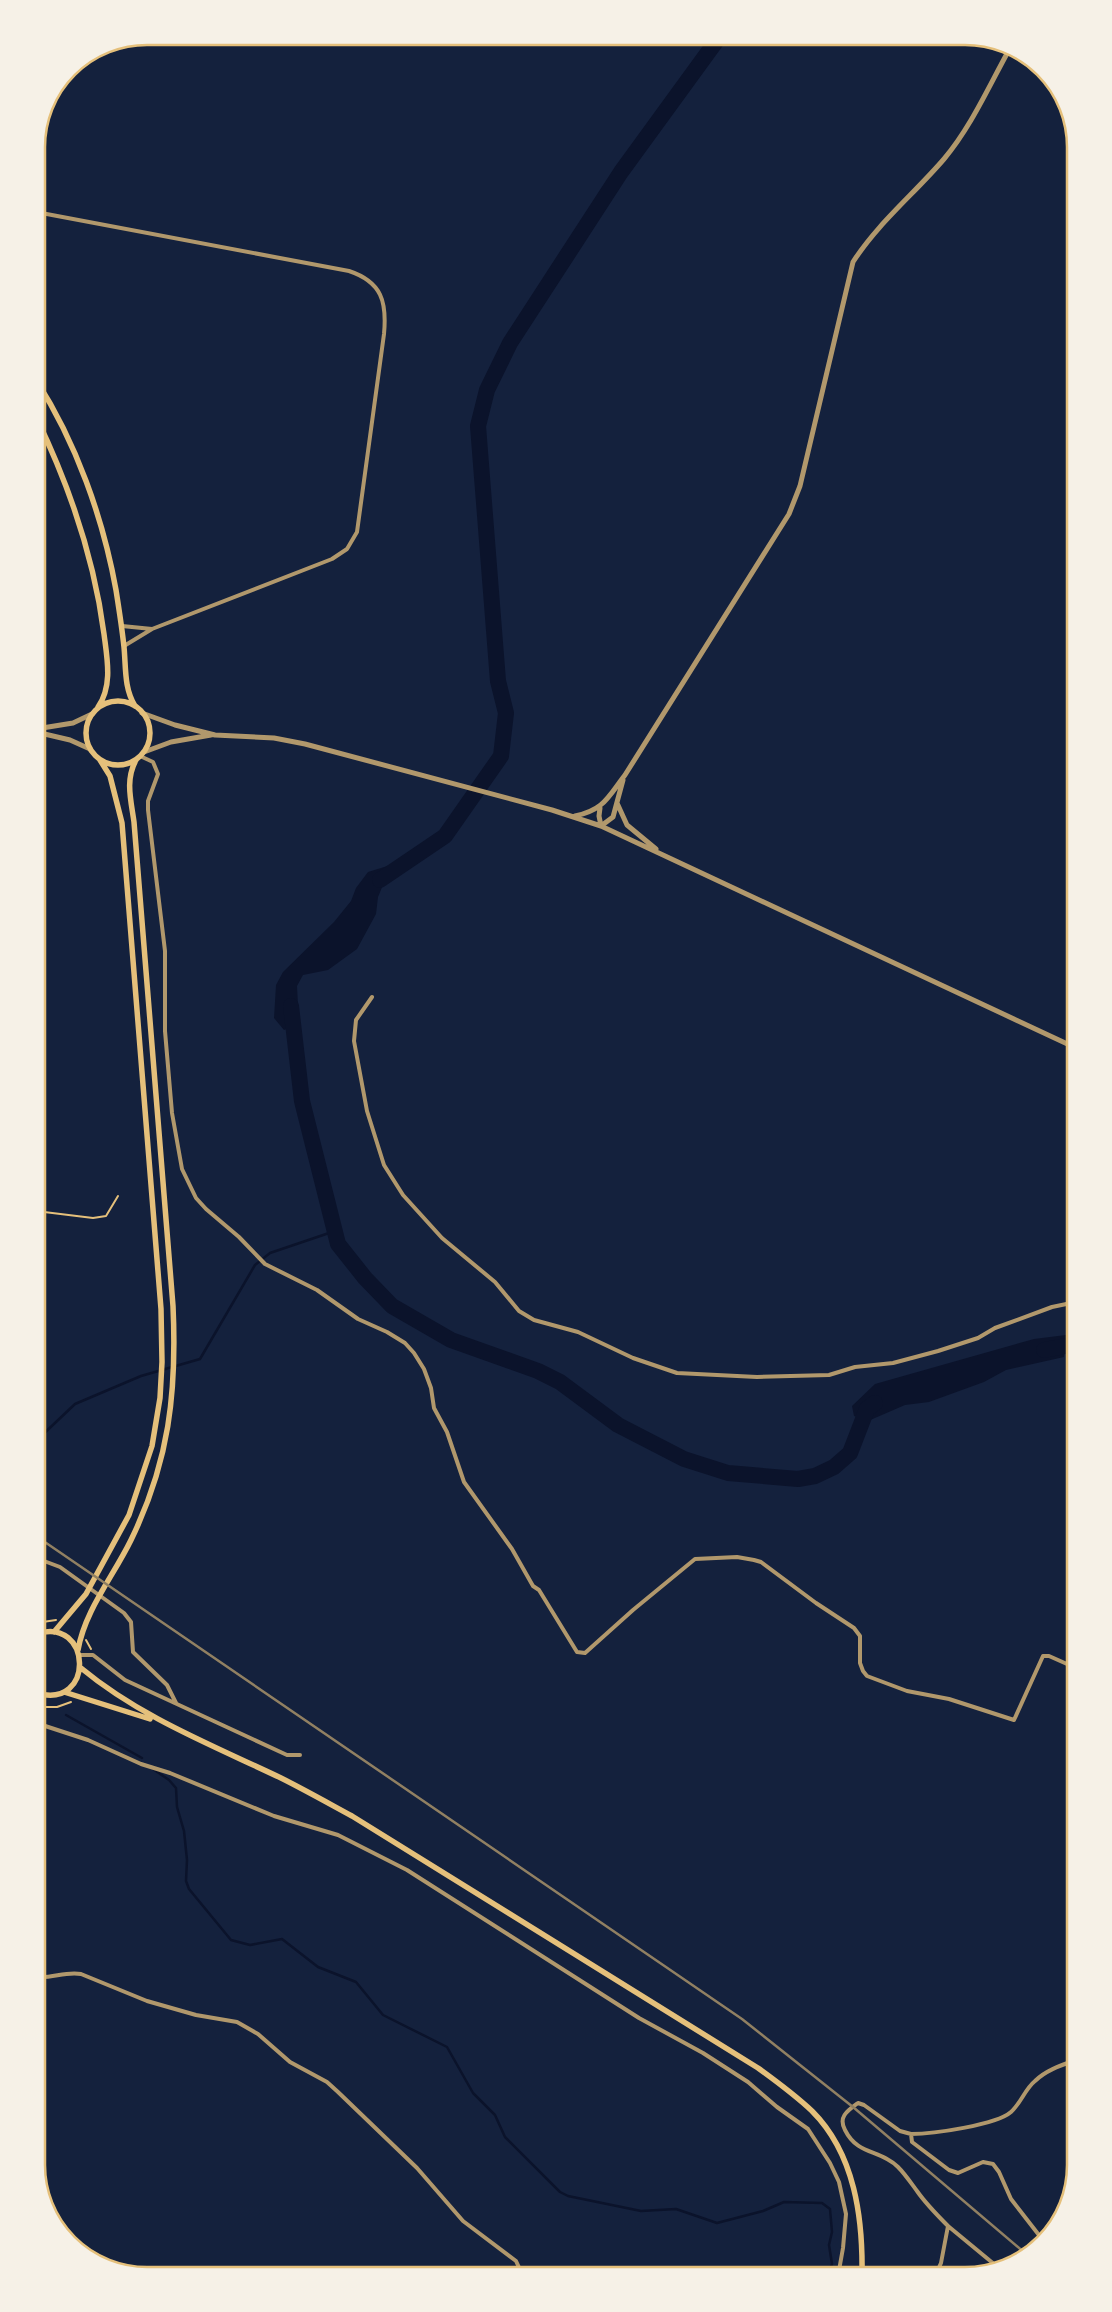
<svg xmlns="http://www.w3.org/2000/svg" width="1112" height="2312" viewBox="0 0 1112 2312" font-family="'Space Grotesk',sans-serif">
<rect width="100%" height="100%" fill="#14213d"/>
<!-- water -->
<path fill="#0b132b" d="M394,864L398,873L383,885L378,897L376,914L357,949L328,970L303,975L297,986L299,1024L284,1030L274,1018L276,985L283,972L334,922L351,901L356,888L368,872Z
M1066,1335L1064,1357L1006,1370L984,1382L929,1402L905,1405L868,1421L854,1416L852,1406L875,1384L1034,1339Z"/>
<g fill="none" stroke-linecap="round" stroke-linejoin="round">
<!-- stream -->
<path stroke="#0b132b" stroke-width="2.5" d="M36,1441L75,1404L141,1376L200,1359L255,1265L270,1253L335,1231
M66,1715L142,1758
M153,1769L169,1780L176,1788L177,1807L184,1831L187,1860L186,1881L189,1889L231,1940L250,1945L282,1939L318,1967L356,1982L383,2015L447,2047L473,2093L495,2115L505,2137L560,2192L568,2196L641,2211L676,2209L717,2223L763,2211L784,2202L822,2203L830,2209L832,2232L829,2245L832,2264L827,2276"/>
<!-- river -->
<path stroke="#0b132b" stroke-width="16" d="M380,880L445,836L501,756L506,713L498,681L478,426L487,390L510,343L621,172L720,36
M291,1006L302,1101L338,1244L365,1278L392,1306L451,1340L538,1371L560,1382L618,1425L684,1459L728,1473L798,1479L815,1476L834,1467L850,1453L867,1409L875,1403
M1044,1350L1076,1344"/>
<!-- path -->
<path stroke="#e5c07b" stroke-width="2" d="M36,1211L93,1218L106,1216L118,1196
M36,1623L56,1620
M86,1640L91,1649
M36,1707H57L71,1702"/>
<!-- minor -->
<path stroke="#b1986c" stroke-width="4" d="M36,212L349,271C382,282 387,302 384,334L357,532L347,549L332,559L152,629L124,646
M122,626L152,629
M140,756L153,762L158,774L148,801V810L165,951V1031L172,1113L182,1169L196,1198L206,1209L239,1237L265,1264L317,1290L358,1319L387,1332L405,1343L414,1353L424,1369L431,1388L434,1408L447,1432L464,1482L512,1549L533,1586L539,1590L577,1652L585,1653L633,1610L695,1559L737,1557L754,1560L761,1562L816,1603L854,1628L860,1636V1663L863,1671L867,1676L907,1691L949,1699L1014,1720L1043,1656H1049L1076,1668
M372,997L356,1020L354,1041L367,1111L384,1165L403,1195L442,1238L495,1282L519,1311L534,1320L578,1332L633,1358L677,1373L757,1377L829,1375L855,1367L893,1363L938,1351L978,1338L995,1328L1052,1307L1076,1302
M36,1558L60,1567L124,1613L131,1622L133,1652L167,1685L176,1703
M80,1655H93L125,1680L287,1755H300
M36,1723L88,1740L141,1764L170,1773L274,1816L338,1835L407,1870L639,2018L703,2053L748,2082L777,2107L808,2129L830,2163L839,2182L846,2214L843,2248L838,2276
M36,1977C52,1979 65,1971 81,1974L147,2001L196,2015L237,2022L258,2034L290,2062L327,2082L338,2092L417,2168L463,2221L516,2261L523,2276
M911,2134L912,2142L949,2170L958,2173L983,2162L993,2164L999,2172L1011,2199L1042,2239
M948,2226L1000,2269
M935,2276L941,2263L948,2226C937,2215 926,2204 917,2191C911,2183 905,2174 898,2167C880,2149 858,2156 845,2130C838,2117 847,2111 858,2103L864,2105L900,2131L911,2134C933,2134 996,2125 1011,2112C1021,2103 1025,2089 1035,2081C1046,2070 1062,2065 1076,2060"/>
<!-- tertiary -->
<path stroke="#b1986c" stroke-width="5" d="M142,713L175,725L215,735L274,738L305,744L552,810L601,826L1076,1048
M36,729L73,723L92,714
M36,732L70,740L90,749
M144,752L171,742L211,735
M617,803L627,825L656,849
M600,808L599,816L601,826
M575,816C604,810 608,797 625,775L789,514L800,486L853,262C878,223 914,194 944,159C971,127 989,86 1009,50
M601,826L613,817L623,780"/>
<!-- secondary -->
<path stroke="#e5c07b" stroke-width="5.5" d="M36,380C76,442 103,518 116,590C119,609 122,628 124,647C126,668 124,688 135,706
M36,417C70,487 94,557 104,634C107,658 113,686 98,707
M86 733a32 32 0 1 1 64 0a32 32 0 1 1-64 0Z
M54,1632L86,1594L129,1515L152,1446L160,1398L162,1362L161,1309L122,823L110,776L100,760
M78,1650C85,1610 113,1577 131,1540C169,1462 177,1393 173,1306L134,822C131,800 125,780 136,760
M81,1668C140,1717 212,1745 281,1778C305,1790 328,1803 352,1816L758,2068C776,2081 795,2095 812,2111C855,2154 863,2218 862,2276
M64,1692L150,1719
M36,1693C96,1711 92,1615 36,1634"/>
<!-- rail -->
<path stroke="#918062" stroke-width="2.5" d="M36,1536L742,2019L853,2107L1025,2253"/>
</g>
<!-- crop -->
<path d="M0 0H1112V2312H0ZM147 45H965A102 102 0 0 1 1067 147V2165A102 102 0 0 1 965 2267H147A102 102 0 0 1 45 2165V147A102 102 0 0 1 147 45Z" fill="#f6f1e7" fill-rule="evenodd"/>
<path fill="none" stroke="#e5c07b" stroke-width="2.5" d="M147 45H965A102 102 0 0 1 1067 147V2165A102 102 0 0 1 965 2267H147A102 102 0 0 1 45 2165V147A102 102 0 0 1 147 45Z"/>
</svg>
